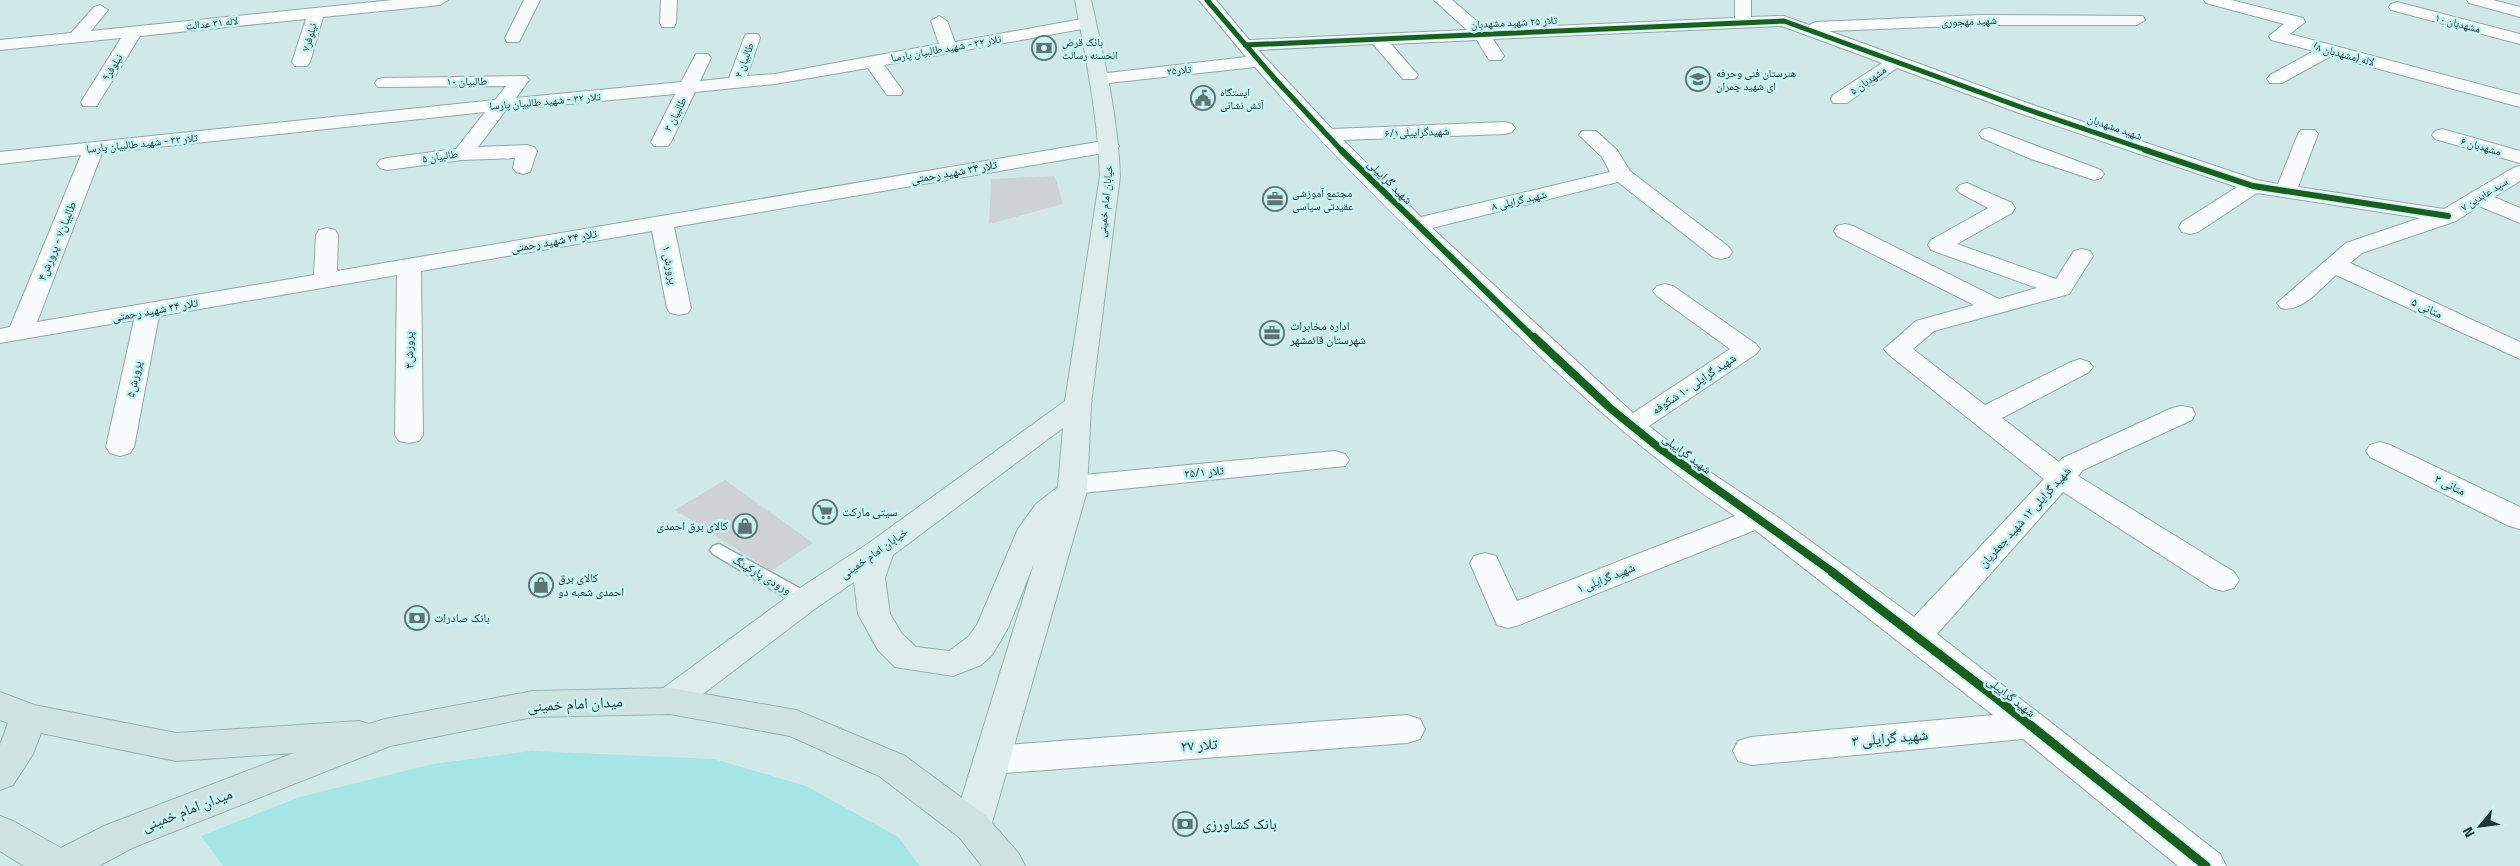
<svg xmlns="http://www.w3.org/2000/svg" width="2520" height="866" viewBox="0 0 2520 866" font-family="'Titillium Web','Noto Naskh Arabic',sans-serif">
<rect width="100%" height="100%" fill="#d1e8e9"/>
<!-- green -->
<path fill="#a4e5e6" d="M531,751L714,759L806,786L898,837L920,866H223L201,836L300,797L433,764Z"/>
<!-- building -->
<path fill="#cdd2d6" d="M1055,176L1063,204L989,224L991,179Z
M725,480L813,543L771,571L675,510Z"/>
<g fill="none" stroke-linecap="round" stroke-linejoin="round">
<defs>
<path id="lane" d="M719,544L812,595L814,600L812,605L805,607L798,605L713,554L710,550L713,546Z"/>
<path id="street" d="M393,0H448L440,5L323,17L310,62L307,66H295L292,62L306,19L140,36L99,102L97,106H83L81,102L121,38L0,50V40L71,33L94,7L100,5L108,10L91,31Z
M524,0H540L519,42H507L505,38Z
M661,0H677L676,23L674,27H662L660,23Z
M1199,0H1216L1249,40L1467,30L1434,0H1452L1486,29L1735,18V0H1751V17L1784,16L1809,25L1816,22L1981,15L2143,16L2145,20L2137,25H1981L1829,31L2033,105L2257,180L2278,184L2298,134L2301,130H2315L2318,134L2298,187L2444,209L2513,168L2520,166V181L2494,197L2520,208V223L2479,206L2456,221L2362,253L2350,263L2520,342V359L2336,275C2321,288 2302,313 2281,308L2277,303L2346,243L2420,218L2257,193L2198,232L2190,234L2182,232L2179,227L2182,222L2237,187L2019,113L1897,68L1847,103H1833L1831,99L1833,95L1882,63L1782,26L1493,39L1504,56L1501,60H1489L1477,40L1391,44L1418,75L1415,79H1403L1373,44L1258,50L1332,129L1505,122L1512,124L1515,128L1512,132L1505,134L1343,140L1421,217L1610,172L1602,157L1579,135L1582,131H1596L1617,150L1630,171L1729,247L1732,252L1729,257L1721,259L1713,257L1618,182L1432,228L1633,413L1730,349L1657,296L1653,291L1657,286L1665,284L1673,286L1756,344L1760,349L1756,354L1649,426L1692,460L1779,518L1914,617L2044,479L1888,354L1884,349L1916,321L1974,305L1837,236L1834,231L1837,226L1845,224L1853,226L1999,299L2037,288L1931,250L1928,245L1931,240L1988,208L1960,193L1956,189L1960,185L1967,183L2012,203L2015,208L2012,213L1957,244L2056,279L2074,251L2082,249L2090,251L2093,256L2069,294L1934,331L1913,349L1985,405L2071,362L2080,359L2089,362L2093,367L2089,372L2002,418L2059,462L2063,458L2172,408L2182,406L2192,408L2195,414L2192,420L2083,470L2078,476L2234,572L2239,580L2234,588L2223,591L2212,588L2063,492L1937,634L2220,854L2226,866H2178L2023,739L1751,765L1738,761L1733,751L1738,741L1751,737L1993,715L1755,530L1519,625L1508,628L1497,625L1470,563L1474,556L1485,553L1496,556L1517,601L1735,516C1639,451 1564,380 1482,300C1403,225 1326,149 1255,67L1099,84L1093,83L1090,79L1093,75L1099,74L1246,57Z
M2204,0H2231L2303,18L2305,22L2290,34L2520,95V107L2331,56L2282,83H2270L2267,79L2270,75L2314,51L2271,40L2269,36L2284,24L2206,3Z
M2467,0H2493L2520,7V17L2469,3Z
M2397,2L2520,34V44L2391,10L2389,7L2391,4Z
M939,16L947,21L955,42L1087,18L1093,19L1095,23L1093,27L1087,28L884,65L903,91L901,95H887L868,68L775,84L695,92L671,142L668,146H654L651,142L675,94L506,110L478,147L527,145L534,147L537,151L530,172L523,174L516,172L513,168L515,158L462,160L387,170L380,168L377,164L380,160L387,158L456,149L485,112L102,153L37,322L314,275L316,235L319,230L327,228L335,230L338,235L337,271L1109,140L1116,142L1119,146L1116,150L1109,152L674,227L691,308L688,313L679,315L670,313L667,308L652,231L421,271L423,435L419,441L409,443L399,441L395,435L397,275L159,316L134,447L130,453L120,456L110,453L106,447L134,320L0,343V329L10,327L81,155L0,164V152L495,100L506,86L378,87L375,83L378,79L384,78L526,76L529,80L516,98L681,82L696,54H708L711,58L700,81L729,78L744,38L746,34H758L760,38L747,76L775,74L939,44L931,21Z
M1989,128L2101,170L2104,174L2101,178L2094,180L2031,159L1982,138L1979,134L1982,130Z
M2442,129L2520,151V163L2435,139L2432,135L2435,131Z
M2380,442L2390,445L2520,507V529L2509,526L2370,457L2366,451L2370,445Z
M1335,451L1345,454L1349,460L1345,466L1073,494L1063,491L1059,485L1063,479L1073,476Z
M1407,715L1420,719L1425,729L1420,739L1407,743L991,774L978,770L973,760L978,750L991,746Z"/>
<path id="primary" d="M1075,0H1091C1104,58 1118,116 1120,176L1091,404L1087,491L991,826L985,837L972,842L959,837L953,826L1034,563L1008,628L992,655L981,665L953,676L895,667L878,650L858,614L854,582L816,608L682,710L670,714L658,710L653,701L658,692L794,592L869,543L1065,401L1100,176C1098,117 1086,58 1075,0ZM1063,428L1058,487L1036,504L1018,529L977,625L968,637L949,651L916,647L902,634L890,614L885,578L893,555Z"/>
<path id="highway" d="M670,688L796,710L905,756L985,815L1019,854L1025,866H982L959,837L879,776L790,736L670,714L533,717L390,746L132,848L99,866H24L0,851V816L13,821L61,848L104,826L294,753L176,761L41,733L33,754L13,785L0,790V745L8,723L0,720V692L34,705L176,733L359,721L369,724L385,719L533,691Z"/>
</defs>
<!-- lane casing -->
<use href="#lane" stroke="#94a6a7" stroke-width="3"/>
<!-- street casing -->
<use href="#street" stroke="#94a6a7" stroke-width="2"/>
<!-- primary casing -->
<use href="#primary" stroke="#94b2b3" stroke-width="2"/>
<!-- highway casing -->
<use href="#highway" stroke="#94b2b3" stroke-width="2"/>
<!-- lane -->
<use href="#lane" fill="#f8fcfc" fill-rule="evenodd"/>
<!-- street -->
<use href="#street" fill="#f8fcfc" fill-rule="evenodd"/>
<!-- primary -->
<use href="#primary" fill="#dfecec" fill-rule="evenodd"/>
<!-- highway -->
<use href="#highway" fill="#cee2e2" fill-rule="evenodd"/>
<defs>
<path id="cycleway-far3" d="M1207,0L1275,79L1342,151
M1245,45L1784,21L2026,109L2149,151"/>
<path id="cycleway-far2" d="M1341,150L1535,339
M2145,150L2253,186L2448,216"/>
<path id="cycleway-far1" d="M1534,337L1610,408L1658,447L1834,573"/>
<path id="cycleway" d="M1832,572L1995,697L2206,866"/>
</defs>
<!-- cycleway-far3 casing -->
<use href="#cycleway-far3" stroke="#c7f2f3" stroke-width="7"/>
<!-- cycleway-far2 casing -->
<use href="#cycleway-far2" stroke="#c7f2f3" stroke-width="9"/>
<!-- cycleway-far1 casing -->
<use href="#cycleway-far1" stroke="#c7f2f3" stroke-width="11"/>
<!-- cycleway casing -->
<use href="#cycleway" stroke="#c7f2f3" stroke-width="12"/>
<!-- cycleway-far3 -->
<use href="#cycleway-far3" stroke="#1b5e20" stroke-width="5"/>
<!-- cycleway-far2 -->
<use href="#cycleway-far2" stroke="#1b5e20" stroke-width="6"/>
<!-- cycleway-far1 -->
<use href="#cycleway-far1" stroke="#1b5e20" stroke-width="8"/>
<!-- cycleway -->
<use href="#cycleway" stroke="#1b5e20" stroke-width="9"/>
</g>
<!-- icons -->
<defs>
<symbol id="bank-ring" viewBox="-11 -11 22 22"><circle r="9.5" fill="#c7f2f3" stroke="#607373" stroke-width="1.5"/><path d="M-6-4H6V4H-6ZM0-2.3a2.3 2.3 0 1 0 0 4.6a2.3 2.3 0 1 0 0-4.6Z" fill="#607373"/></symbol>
<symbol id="school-ring" viewBox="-11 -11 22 22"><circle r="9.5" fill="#c7f2f3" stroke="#607373" stroke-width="1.5"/><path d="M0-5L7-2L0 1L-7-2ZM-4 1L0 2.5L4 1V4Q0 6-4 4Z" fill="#607373"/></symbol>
<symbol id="civic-ring" viewBox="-11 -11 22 22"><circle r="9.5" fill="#c7f2f3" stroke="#607373" stroke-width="1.5"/><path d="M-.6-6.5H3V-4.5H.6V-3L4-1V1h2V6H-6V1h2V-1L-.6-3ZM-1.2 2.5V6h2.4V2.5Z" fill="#607373"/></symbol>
<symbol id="office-ring" viewBox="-11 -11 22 22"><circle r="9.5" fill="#c7f2f3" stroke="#607373" stroke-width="1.5"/><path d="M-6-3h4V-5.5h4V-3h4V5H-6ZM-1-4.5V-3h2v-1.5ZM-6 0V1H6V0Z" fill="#607373"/></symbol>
<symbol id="supermarket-ring" viewBox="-11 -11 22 22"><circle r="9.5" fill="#c7f2f3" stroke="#607373" stroke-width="1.5"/><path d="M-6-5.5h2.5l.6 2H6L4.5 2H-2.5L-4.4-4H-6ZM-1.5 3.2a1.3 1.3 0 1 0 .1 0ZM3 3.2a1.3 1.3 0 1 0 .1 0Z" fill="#607373"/></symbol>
<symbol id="shop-ring" viewBox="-11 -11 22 22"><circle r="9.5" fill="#c7f2f3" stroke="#607373" stroke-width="1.5"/><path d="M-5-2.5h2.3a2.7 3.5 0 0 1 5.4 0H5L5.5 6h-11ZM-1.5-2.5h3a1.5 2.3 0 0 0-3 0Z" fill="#607373"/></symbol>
</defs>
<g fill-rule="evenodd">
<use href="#bank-ring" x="1030" y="34" width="28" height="28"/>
<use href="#school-ring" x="1684" y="65" width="28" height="28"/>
<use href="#civic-ring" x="1189" y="84" width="28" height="28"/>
<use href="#office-ring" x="1261" y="185" width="28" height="28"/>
<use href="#office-ring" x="1258" y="319" width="28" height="28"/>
<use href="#supermarket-ring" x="811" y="498" width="28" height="28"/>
<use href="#shop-ring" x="731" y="512" width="28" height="28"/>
<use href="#shop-ring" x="527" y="571" width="28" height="28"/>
<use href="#bank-ring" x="403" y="604" width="28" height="28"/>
<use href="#bank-ring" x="1171" y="810" width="28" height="28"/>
</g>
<g text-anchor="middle" stroke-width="5" stroke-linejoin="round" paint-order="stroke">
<!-- far-street labels -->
<g font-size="11" fill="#233434" stroke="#c7f2f3">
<text transform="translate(1969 21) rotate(-2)" y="4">شهید مهجوری</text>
<text transform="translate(1514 22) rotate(-3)" y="4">تلار ۲۵ شهید مشهدبان</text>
<text transform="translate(212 23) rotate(-6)" y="4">لاله ۳۱ عدالت</text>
<text transform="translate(2458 23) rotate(15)" y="4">مشهدبان ۱۰</text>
<text transform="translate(309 37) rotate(-74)" y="4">نیلوفر۷</text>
<text transform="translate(946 48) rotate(-10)" y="4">تلار ۳۲ - شهید طالبیان پارسا</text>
<text transform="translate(2344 54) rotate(15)" y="4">لاله (مشهدبان ۸)</text>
<text transform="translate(744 60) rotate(-70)" y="4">طالبیان ۴</text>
<text transform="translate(112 67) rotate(-58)" y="4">نیلوفر۹</text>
<text transform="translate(1179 70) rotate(-7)" y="4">تلار۲۵</text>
<text transform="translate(1868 80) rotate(-35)" y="4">مشهدبان ۵</text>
<text transform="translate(467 81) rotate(-1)" y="4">طالبیان ۱۰</text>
<text transform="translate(545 101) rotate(-5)" y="4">تلار ۳۲ - شهید طالبیان پارسا</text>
<text transform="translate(675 114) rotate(-63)" y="4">طالبیان ۳</text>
<text transform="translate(2115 127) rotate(19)" y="4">شهید مشهدبان</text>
<text transform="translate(1417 132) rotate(-2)" y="4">شهیدگراییلی۶/۱</text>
<text transform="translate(142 143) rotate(-6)" y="4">تلار ۳۲ - شهید طالبیان پارسا</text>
<text transform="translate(2481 146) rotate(16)" y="4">مشهدبان ۶</text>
<text transform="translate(440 156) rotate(-9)" y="4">طالبیان ۵</text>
<text transform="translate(2484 194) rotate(-32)" y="4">سید عابدین ۷</text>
<text transform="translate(1519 200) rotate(-13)" y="4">شهید گرایلی ۸</text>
<text transform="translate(1105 201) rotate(-84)" y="4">خیابان امام خمینی</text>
</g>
<!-- far-poi labels -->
<g font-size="11" fill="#233434" stroke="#c7f2f3" text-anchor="start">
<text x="1062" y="46">بانک قرض<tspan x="1062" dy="13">الحسنه رسالت</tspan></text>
<text x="1716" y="77">هنرستان فنی وحرفه<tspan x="1716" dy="13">ای شهید چمران</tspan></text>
<text x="1220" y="96">ایستگاه<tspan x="1220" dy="13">آتش نشانی</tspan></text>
<text x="1292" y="197">مجتمع آموزشی<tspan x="1292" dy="13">عقیدتی سیاسی</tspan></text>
</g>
<!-- street labels -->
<g font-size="12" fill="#233434" stroke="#c7f2f3">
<text transform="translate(954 172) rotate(-10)" y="4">تلار ۳۴ شهید رحمتی</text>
<text transform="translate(1390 182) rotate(45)" y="4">شهید گراییلی</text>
<text transform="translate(57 241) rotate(-68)" y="4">طالبیان۷ - پرورش۴</text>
<text transform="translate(554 241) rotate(-10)" y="4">تلار ۳۴ شهید رحمتی</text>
<text transform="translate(670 265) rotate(79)" y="4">پرورش ۱</text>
<text transform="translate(2427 308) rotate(25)" y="4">متانی ۵</text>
<text transform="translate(155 310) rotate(-10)" y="4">تلار ۳۴ شهید رحمتی</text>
<text transform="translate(409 350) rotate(-90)" y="4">پرورش۳</text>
<text transform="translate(134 379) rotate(-78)" y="4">پرورش۵</text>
<text transform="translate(1694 384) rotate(-34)" y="4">شهید گرایلی ۱۰ شکوفه</text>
<text transform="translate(1687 454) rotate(37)" y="4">شهید گراییلی</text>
<text transform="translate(1204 472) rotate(-5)" y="4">تلار ۲۵/۱</text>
<text transform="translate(2450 485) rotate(26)" y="4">متانی ۳</text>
<text transform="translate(2025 517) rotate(-48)" y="4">شهید گرایلی ۱۲ شهید جعفریان</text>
<text transform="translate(874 553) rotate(-35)" y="4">خیابان امام خمینی</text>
<text transform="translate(762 575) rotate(30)" y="4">ورودی پارکینگ</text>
<text transform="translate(1606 578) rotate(-22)" y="4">شهید گرایلی ۱</text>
<text transform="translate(2011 697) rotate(38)" y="4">شهید گراییلی</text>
</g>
<!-- poi labels -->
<g font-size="12" fill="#233434" stroke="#c7f2f3" text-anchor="start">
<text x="1290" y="330">اداره مخابرات<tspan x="1290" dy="14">شهرستان قائمشهر</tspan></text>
<text x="842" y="516">سیتی مارکت</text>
<text x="728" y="530" text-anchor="end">کالای برق احمدی</text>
<text x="558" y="582">کالای برق<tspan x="558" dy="14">احمدی شعبه دو</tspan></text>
<text x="434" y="622">بانک صادرات</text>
</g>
<!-- near-street labels -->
<g font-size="15" fill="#233434" stroke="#c7f2f3">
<text transform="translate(575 704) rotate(-3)" y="5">میدان امام خمینی</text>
<text transform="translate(1890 738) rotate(-5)" y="5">شهید گرایلی ۳</text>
<text transform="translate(1199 745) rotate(-4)" y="5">تلار ۲۷</text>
<text transform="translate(187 810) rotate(-21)" y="5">میدان امام خمینی</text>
</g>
<!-- near-poi labels -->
<g font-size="15" fill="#233434" stroke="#c7f2f3" text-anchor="start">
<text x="1202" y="829">بانک کشاورزی</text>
</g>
</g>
<!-- north arrow -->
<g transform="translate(2480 826) rotate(241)" stroke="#c7f2f3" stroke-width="4" paint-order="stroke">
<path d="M0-4L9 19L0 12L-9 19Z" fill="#233434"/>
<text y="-8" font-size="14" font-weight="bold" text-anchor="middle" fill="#233434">N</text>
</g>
</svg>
